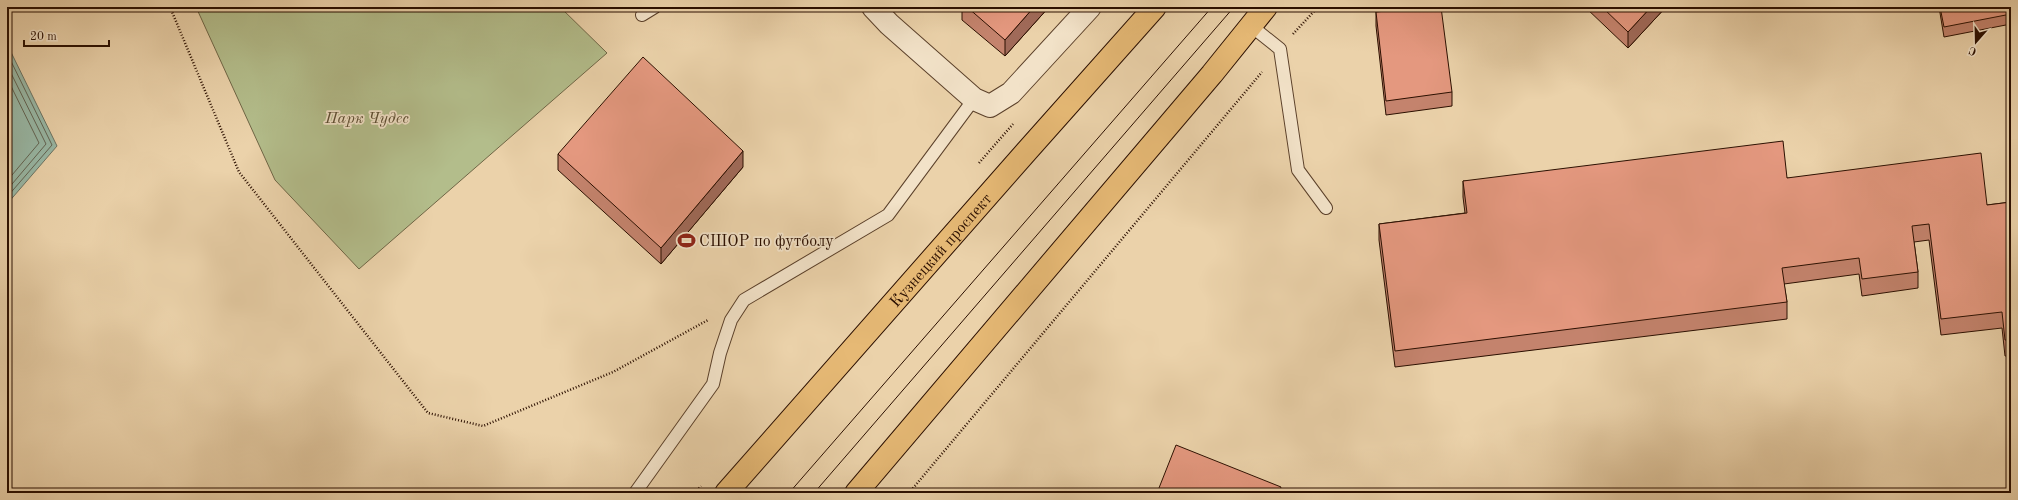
<svg xmlns="http://www.w3.org/2000/svg" width="2018" height="500" viewBox="0 0 2018 500" font-family="'Old Standard TT',serif">
<rect width="100%" height="100%" fill="#ebd2aa"/>
<filter id="stains"><feTurbulence type="fractalNoise" baseFrequency=".005" numOctaves="4"/><feColorMatrix values="0 0 0 0 .2 0 0 0 0 .09 0 0 0 0 .02 0 0 0 .5 -.17"/></filter>
<radialGradient id="worn" r=".72"><stop offset=".6" stop-color="#630" stop-opacity="0"/><stop offset="1" stop-color="#630" stop-opacity=".3"/></radialGradient>
<!-- green -->
<path fill="#b3bd8b" stroke="#6f6646" d="M196,7H560L607,53L359,269L275,180Z"/>
<!-- water -->
<path fill="#98b8a6" stroke="#6c7464" d="M7,44L57,146L7,204Z"/>
<g fill="none" stroke-linecap="round" stroke-linejoin="round">
<!-- shore -->
<path stroke="#626453" stroke-width="1" d="M7,53L52,145L7,197
M7,65L46,144L7,190
M7,78L39,143L7,181"/>
<defs>
<path id="lane" d="M642,15L655,7
M1250,25L1280,49L1298,170L1326,208
M635,493L713,384L720,353L731,320L744,300L888,215L974,99"/>
<path id="street" d="M873,7L889,24L974,99L990,106L1011,93L1090,7"/>
<g id="primary">
<path id="s1" d="M726,493L1026,152L1155,7"/>
<path d="M856,493L1212,74L1266,7"/>
</g>
</defs>
<!-- lane casing -->
<use href="#lane" stroke="#5b402a" stroke-width="14"/>
<!-- street casing -->
<use href="#street" stroke="#5b402a" stroke-width="24"/>
<!-- primary casing -->
<use href="#primary" stroke="#2b0f00" stroke-width="24"/>
<!-- path -->
<path stroke="#2b0f00" stroke-width="2.5" stroke-dasharray="1 2" stroke-linecap="butt" d="M170,7L239,172L428,413L483,426L613,372L708,320
M1293,34L1318,7
M979,163L1013,124
M695,493L701,486
M909,493L1262,72"/>
<!-- lane -->
<use href="#lane" stroke="#f2e2c8" stroke-width="12"/>
<!-- street -->
<use href="#street" stroke="#f2e2c8" stroke-width="22"/>
<!-- primary -->
<use href="#primary" stroke="#e6b975" stroke-width="22"/>
<!-- tram -->
<path stroke="#2b0f00" stroke-width="1" d="M789,493L1212,7
M814,493L1234,7"/>
</g>
<!-- wall -->
<path fill="#c4836d" stroke="#2b0f00" d="M962,7H1049L1005,56L962,20Z
M1456,7H1464L1460,11Z
M1585,7H1666L1628,48Z
M1939,7H2011V24L1944,37Z
M1376,12L1452,92V106L1386,115L1376,26Z
M558,154L743,167L661,264L558,170Z
M1787,178L1987,205L2011,202V356H2005L2002,328L1941,335L1929,240L1914,242L1918,272V288L1862,296L1859,274L1784,284L1787,302V319L1395,367L1379,240V224L1465,213L1463,197V181Z"/>
<!-- shaded-wall -->
<path fill="#a06a59" stroke="#2b0f00" d="M1034,7H1049L1005,56V40Z
M1460,7H1464L1460,11Z
M1651,7H1666L1628,48V32Z
M743,151V167L661,264V248Z"/>
<!-- building -->
<path fill="#e4987f" stroke="#2b0f00" d="M967,7H1034L1005,40Z
M1425,7H1441L1452,92L1386,101L1376,12Z
M1602,7H1651L1628,32Z
M1940,7H2011V14L1944,27Z
M643,57L743,151L661,248L558,154Z
M1783,141L1787,178L1981,153L1987,205L2011,202V340H2005L2002,312L1941,319L1929,224L1912,226L1918,272L1862,279L1859,258L1782,268L1787,302L1395,351L1379,224L1467,213L1463,181Z
M1176,445L1281,487L1279,493H1157Z"/>
<!-- icons -->
<defs>
<symbol id="stadium-bare" viewBox="-9 -9 18 18"><path d="M0-5a6.5 5 0 1 0 0 10a6.5 5 0 1 0 0-10ZM-3.5-1.8h7v3.6h-7Z" fill="#8f2418" stroke="#f2e2c8" stroke-width="2.5" paint-order="stroke"/></symbol>
</defs>
<g fill-rule="evenodd">
<use href="#stadium-bare" x="674" y="228" width="25" height="25"/>
</g>
<g text-anchor="middle" stroke-width="3.5" stroke-linejoin="round" paint-order="stroke">
<!-- park labels -->
<g font-size="16" font-style="italic" fill="#5b4c31" stroke="#f2e2c8">
<text x="367" y="123">Парк Чудес</text>
</g>
<!-- poi labels -->
<g font-size="16" fill="#2b0f00" stroke="#f2e2c8" text-anchor="start">
<text x="699" y="246">СШОР по футболу</text>
</g>
<!-- street labels -->
<g font-size="16" fill="#2b0f00" stroke="#f2e2c8">
<text dy="6" stroke="none"><textPath href="#s1" startOffset="324">Кузнецкий проспект</textPath></text>
</g>
</g>
<!-- margin -->
<rect width="2018" height="500" fill="none" stroke="#ebd2aa" stroke-width="24"/>
<rect x="8" y="8" width="2002" height="484" fill="none" stroke="#2b0f00" stroke-width="2"/>
<rect x="12" y="12" width="1994" height="476" fill="none" stroke="#2b0f00"/>
<!-- north arrow -->
<g transform="translate(1976 42) rotate(200)" stroke="#f2e2c8" stroke-width="3" paint-order="stroke">
<path d="M0-3L7 15L0 10L-7 15Z" fill="#2b0f00"/>
<text y="-6" font-size="11" font-weight="bold" text-anchor="middle" fill="#2b0f00">С</text>
</g>
<!-- scale -->
<path d="M24 40v6h85v-6" fill="none" stroke="#2b0f00" stroke-width="2"/>
<text x="30" y="40" font-size="12" fill="#2b0f00" stroke="#f2e2c8" stroke-width="3" paint-order="stroke">20 m</text>
<rect width="100%" height="100%" filter="url(#stains)"/>
<rect width="100%" height="100%" fill="url(#worn)"/>
</svg>
